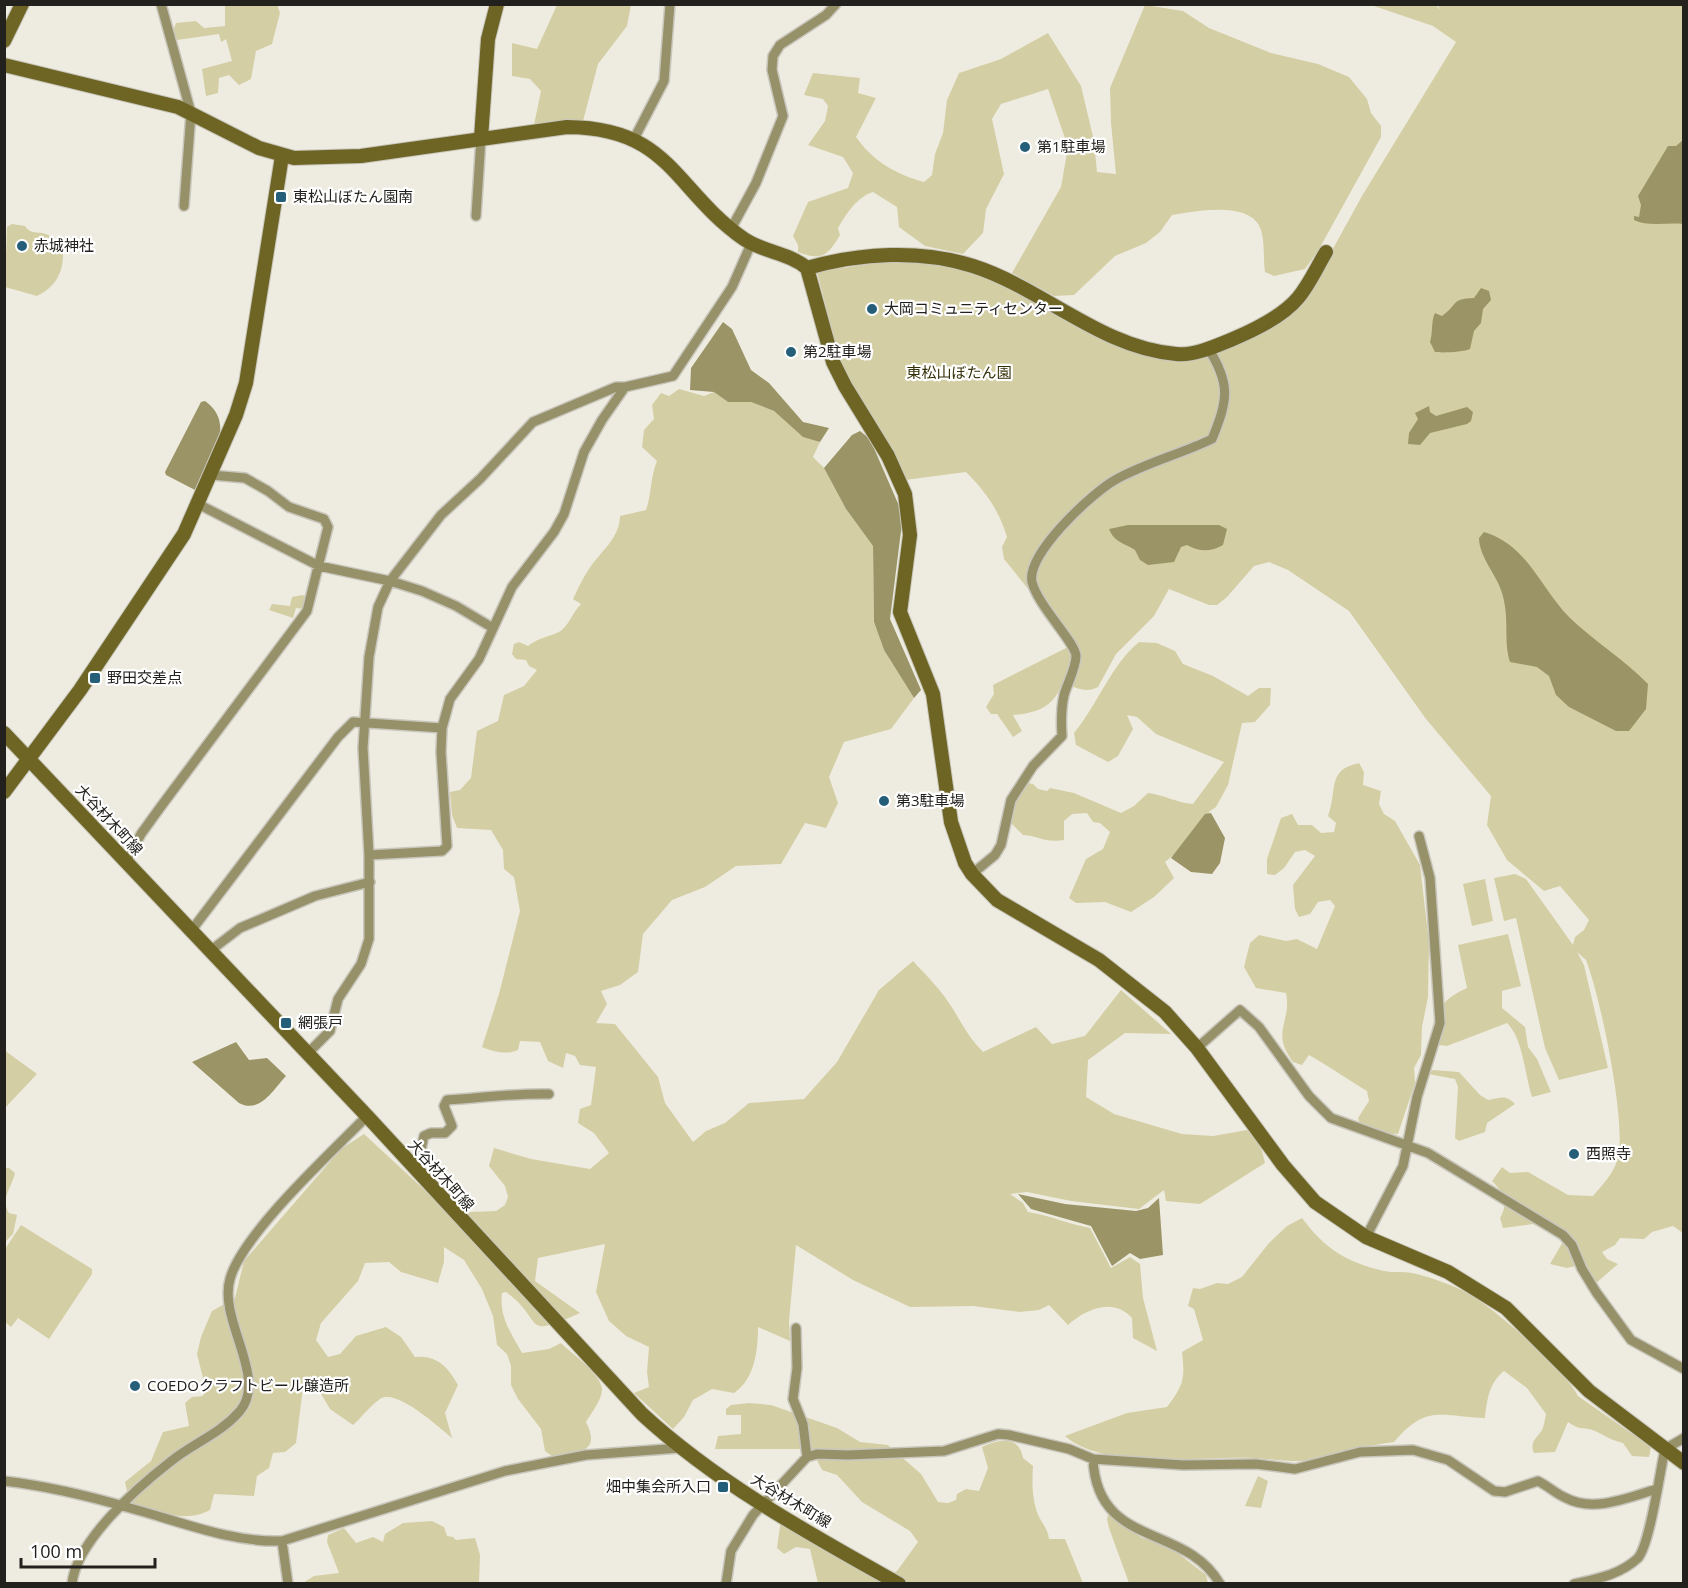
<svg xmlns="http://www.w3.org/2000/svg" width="1688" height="1588" viewBox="0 0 1688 1588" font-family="'Open Sans','Noto Sans JP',sans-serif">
<rect width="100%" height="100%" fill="#eeece0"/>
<!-- green -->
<path fill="#d4cea5" d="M225,5L277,4L280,13L272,44L256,51L251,79L239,85L229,75L219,78L218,93L206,96L202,69L232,61L226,39L221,42L219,34L177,40L173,31L176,23L196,21L204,28L225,26Z
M557,5H631L627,26L598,64L583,121L534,125L541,91L530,79L512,76V43L537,49Z
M1145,5L1183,11L1209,28L1271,53L1318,64L1349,77L1367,99L1371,113L1381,126V137L1318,251L1305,269L1274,276L1265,272C1263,258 1265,244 1261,230C1252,200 1195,211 1172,215L1160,232L1146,243L1115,256L1074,295L1054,296L1012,273L1061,187L1068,147L1048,89L1001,104L992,119L1004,174L986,209L983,233L963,254L925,246L899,227L897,207L873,192C857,197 847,213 838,228L840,235C828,256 821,261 798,252V245L793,236L808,202L848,188L853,173L843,157L808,145L825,121L828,106L823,99L804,95L813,73L860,78L858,93L876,98L856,137C873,161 895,174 924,182L932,175L935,154L943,133L947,100L959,73L1001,59L1048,33L1081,86L1094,141L1097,172L1116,174L1111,123L1110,88Z
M1371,5H1435L1441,10L1437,5H1683V1233L1673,1226L1652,1232L1644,1239L1620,1238L1615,1245L1602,1252L1607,1259L1618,1264L1595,1284L1584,1264L1567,1268L1550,1264L1564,1240L1533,1224L1503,1228L1500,1218C1509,1202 1504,1193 1492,1181L1502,1167L1510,1173L1528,1172L1568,1195L1593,1196C1604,1183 1617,1170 1619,1152C1624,1113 1601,999 1586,960L1577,952L1584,965L1608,1068L1559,1080L1545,1048L1516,918L1504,921L1494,878L1515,874L1526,879L1573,945L1575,937L1584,930L1589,920L1560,886L1544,891L1507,860L1487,825L1491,796L1426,719L1349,611L1288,570L1269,562L1254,566L1227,597L1217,605H1209L1169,589L1154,616L1116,654L1098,687C1089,692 1078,690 1070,685L1073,654C1060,692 1057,712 1013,715L1022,731L1013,737L997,714H991L986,707L994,694L993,685L1068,647L1029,590L1004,559L1002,547L1007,537C999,510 985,491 966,472L905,480L840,362L817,272L900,259L955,266L999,282L1152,358L1176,361L1218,355L1217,353L1273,326L1302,305L1362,196L1456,42L1433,26Z
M12,224L25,226C31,236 41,230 50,236V243L63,254C63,274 55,287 37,296L5,287L7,227Z
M679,389L704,396L714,392L728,402H751L774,411L800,434L820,442L813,457L824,468L846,509L873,546L874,622L884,650L914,698L891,729L844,742L829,777L838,803L826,828L805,823L781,864L736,866L705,887L672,900L643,934L638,972L620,985L601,991L607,1004L596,1023L615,1024L658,1077L665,1103L693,1142L706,1131L725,1123L749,1103L804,1099L837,1062L879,990L913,961C927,976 942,991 953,1009C964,1027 968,1036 983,1052L1036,1027L1052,1044L1085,1036L1121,990L1171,1034L1125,1033L1088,1060L1086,1097L1114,1114L1182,1134L1213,1136L1247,1130L1260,1143L1265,1163L1200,1204L1166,1201L1164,1190L1139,1209L1071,1201L1027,1192L1010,1194L1023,1203L1028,1212C1049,1215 1068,1224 1090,1228L1111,1268L1130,1257L1140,1264L1143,1298L1157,1351L1133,1338L1132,1318C1113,1297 1086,1309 1068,1325L1049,1305L1039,1310L1019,1312L973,1306L910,1307L853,1280L796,1245L789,1321L790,1341L758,1327C758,1350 755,1379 734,1393L712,1389L693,1400L684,1417L673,1429L634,1393L649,1387L647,1372L649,1347L626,1336L609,1321L596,1292L605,1244L538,1258L535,1281L580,1313C519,1340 547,1322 506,1292L502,1293C499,1317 511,1333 522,1353L549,1349L561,1343C572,1354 599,1372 602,1388C603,1399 591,1413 586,1422C602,1454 577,1452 553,1457L545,1451L541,1429L518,1399L511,1385V1366L507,1354L497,1345L493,1316L482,1289L464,1260L444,1247V1262L438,1283L401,1272L389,1262L365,1263L358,1281L321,1323L316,1340L328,1357L340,1354L356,1336L386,1327L401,1337L415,1357C437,1355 448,1367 458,1385L445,1413L452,1438C439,1428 397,1388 380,1399C371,1405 362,1417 353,1425L330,1409L317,1387L304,1380L296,1443L285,1452L273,1453L269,1468L257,1476L254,1496L214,1494L210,1510C185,1524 156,1511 130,1503L125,1482L151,1461L163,1432L189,1426L185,1403L192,1397L203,1396L205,1386L197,1354L201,1337L212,1311L235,1298L244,1261L341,1149L364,1134L444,1208L470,1212L496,1211L505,1205L508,1197L505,1186L489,1166L494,1148L531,1159L590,1169L609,1153L594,1133L578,1123L580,1109L591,1105L596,1067L580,1065L575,1056L566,1053L563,1068L548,1061L540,1042L520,1041L518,1050C506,1055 494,1052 482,1047L499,994L520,911L514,877L504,869L503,850L491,830L457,828L452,815L450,792L460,790L471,778L477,731L498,721L504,695L524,686L537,670L529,666L526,660L516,659L512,654L514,644L519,642L528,646C538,638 548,637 559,632C569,626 572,613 581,604L573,599C578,589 582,579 589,569C600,552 620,538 620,516L646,510C652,493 650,478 657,461L642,447L644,430L654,419L652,405L661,393L669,396Z
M302,595L306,596L303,609L296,608L293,618L269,610L272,604L290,606L292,597Z
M1139,642L1157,643L1175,651L1183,664L1213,676L1248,696L1259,688H1271L1270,705L1255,722L1242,723L1228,785L1216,807L1210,811L1195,837L1165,862L1174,878L1154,897L1131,912L1105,902L1076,903L1069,898L1086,859L1103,849L1110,832L1100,823L1093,822L1087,813L1072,814L1064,821V840C1043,843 1041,836 1023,835L1011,823L1018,795L1027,783L1033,784L1038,789L1047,791L1050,788L1074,793L1121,813L1134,806L1148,793C1165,795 1177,803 1193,804L1224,762L1156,734L1137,717L1127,715L1133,729L1118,756L1108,762L1076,745L1074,733C1098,704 1111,665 1139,642Z
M1359,763L1364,772L1363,785L1381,791L1379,804L1384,814L1395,821L1420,865L1429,943L1428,997L1422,1027L1421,1055L1414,1068L1415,1083L1398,1134L1383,1133L1360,1126L1358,1118L1369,1101L1367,1091C1347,1079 1330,1067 1309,1055L1302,1065L1293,1062C1270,1031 1292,1023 1286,993L1256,988L1244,967L1250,943L1259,935L1286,941L1297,939L1317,949L1335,906L1330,900L1318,902L1310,914L1299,917L1295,909L1293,885L1315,856L1305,850L1295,852L1284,868L1275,875L1267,874V859L1281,818L1292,814L1298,825H1312L1321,833L1334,832L1336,823L1328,816C1338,790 1326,770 1359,763Z
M1485,879L1493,921L1472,926L1463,884Z
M1508,934L1521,986L1502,991V1008L1525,1027L1528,1047L1537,1059L1551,1092L1532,1097C1525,1076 1523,1038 1507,1023L1447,1046L1439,1045L1432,1036C1432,1010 1445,998 1467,988L1458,945Z
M4,1050L37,1074L5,1108H4Z
M1433,1070L1459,1072L1480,1095L1488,1100C1499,1098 1506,1094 1515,1104L1487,1123L1485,1132L1459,1141L1455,1138L1458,1087L1455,1079L1428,1074Z
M5,1168H9L15,1173C12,1187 0,1199 9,1213L17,1215L13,1234L5,1242Z
M1302,1218C1325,1249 1346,1262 1384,1271C1393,1273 1403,1271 1412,1273C1431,1277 1459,1287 1476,1298C1502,1316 1565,1370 1578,1396L1651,1447L1649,1457L1632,1456L1623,1443C1610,1440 1606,1436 1595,1431C1584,1426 1582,1432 1568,1422L1555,1452L1534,1453C1529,1442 1537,1438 1542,1430C1544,1426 1545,1419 1546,1414L1527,1388L1504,1371C1489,1383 1487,1400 1485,1418C1440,1416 1426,1404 1394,1442C1366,1445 1340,1456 1313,1460C1293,1463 1274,1459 1253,1458C1203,1456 1105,1471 1065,1436L1127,1413L1167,1407C1184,1385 1185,1379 1182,1352L1203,1340L1194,1309L1188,1306L1193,1288L1200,1289L1217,1283L1228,1284L1242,1277L1269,1243L1287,1226Z
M21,1225L92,1269V1274L49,1339L18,1318L11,1327L5,1322V1249Z
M749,1403L771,1405L837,1428L860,1442L888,1445L921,1474L938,1502L948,1503L956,1500L957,1494L966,1489L979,1491L988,1468L982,1447C999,1439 1019,1435 1023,1458L1033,1466C1032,1480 1032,1496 1036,1509C1039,1521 1048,1527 1049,1539H1065L1083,1583H818L810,1549L796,1547L784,1554L777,1548L781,1519L880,1582L897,1571L918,1542L910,1531L862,1502L837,1475L822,1470L813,1452L800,1449H715L718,1436L741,1434V1415H726V1409L731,1405Z
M1258,1476L1268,1481L1261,1508L1245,1506Z
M1109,1513L1142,1538L1166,1544L1206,1575L1208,1583H1129L1109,1528L1107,1519Z
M432,1521L444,1527L447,1536L453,1537L456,1540L475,1538L480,1555L479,1583H303L314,1576L339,1573L327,1542L328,1535L344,1528L356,1543L373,1537L383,1542L385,1534L403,1523Z"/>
<!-- water -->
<path fill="#9b9466" d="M1683,140V224C1667,222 1648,227 1634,220V216L1639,217L1641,205L1638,196L1668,146H1676Z
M1481,288L1489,291L1491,300L1483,309L1481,323L1474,331L1470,349C1464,352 1442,353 1435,352L1430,342C1433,333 1431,320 1435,313L1442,316C1459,304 1450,299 1474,298Z
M723,322L732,329L751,370L769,383L803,422L829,428L820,442L803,437L774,411L751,402H728L714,392L690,390L691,368Z
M205,401C238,424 209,463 197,491L166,475L165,472L201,402Z
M1429,406L1430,412L1436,416L1467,407L1473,412L1471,421L1467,424L1430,433L1420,445L1408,444L1409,433L1418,419L1415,413Z
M860,431L870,439L903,515L890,619L921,690L914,698L884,650L874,622L873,546L846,509L824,468L852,435Z
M1128,525H1219L1227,529L1223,545C1211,552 1199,552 1187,545L1181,547L1174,562L1148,565L1140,560L1135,550C1124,543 1114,542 1109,529Z
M1484,532C1528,545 1540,588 1570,618C1594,641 1626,661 1648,684L1646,709L1629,731H1616L1569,707L1556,695L1549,676L1537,667L1510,662C1503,640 1510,619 1502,593C1497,575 1479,557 1479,538Z
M1211,813L1225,838L1220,863L1212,874L1191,872L1171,858L1205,814Z
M236,1042L249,1060L267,1058L286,1076C273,1090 260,1114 239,1103L192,1062Z
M1018,1194L1065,1204L1136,1211L1148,1208L1159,1198L1163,1255L1140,1259L1130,1253L1112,1266L1091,1226L1031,1209Z"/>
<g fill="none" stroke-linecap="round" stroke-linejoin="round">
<defs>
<path id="street" d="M161,4L191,113L184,206
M634,139L664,81L670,4
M476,216L481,138
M731,229L756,183L783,116L772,70L773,56L780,45L826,15L836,4
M198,504L319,566L390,581L422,591L456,606L493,628
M369,855L442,851L447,846L441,752L442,728L450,699L479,659L512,587L554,532L564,514L584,452L602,420L625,387
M126,862L141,834L162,805L307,611L328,527L324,519L289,507L268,491L245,478L211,475
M972,874L995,855L1001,845L1011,800L1033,766L1062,736C1061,722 1061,709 1064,695C1067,684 1076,668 1076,656C1076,643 1038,606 1032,582C1026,554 1092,493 1115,480C1145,463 1181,454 1212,439C1228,400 1231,384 1208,348
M191,931L338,737L353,722L442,728
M210,951L240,928L315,896L370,882
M1197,1048L1240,1010L1259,1027L1309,1096L1331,1118L1428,1153L1563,1235L1572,1245L1582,1269L1596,1292L1631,1340L1684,1369
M307,1054L330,1031L338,999L361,964L369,939V855L363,748L369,657L378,607L390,581L441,515L480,479L533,422L616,387H625L673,376L732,287L751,244
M416,1172L424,1136L431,1133H445L452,1126L444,1106L447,1100C481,1098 515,1093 549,1094
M1366,1237L1403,1166L1417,1097L1440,1023L1430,878L1419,836
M796,1328L797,1368L793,1399L803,1424L807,1457
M1093,1459C1097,1549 1186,1523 1220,1584
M4,1481C47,1486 89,1496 130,1508C179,1521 231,1543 282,1541L505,1471L586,1455L680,1448
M282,1541L288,1584
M72,1584C76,1541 138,1487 170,1462C193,1443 219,1435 240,1411C268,1377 218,1320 230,1279C242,1234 332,1152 367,1116
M726,1584L731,1551L753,1515L807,1457L817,1454L848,1455L944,1451L998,1434L1009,1435L1069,1449L1093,1459L1183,1465L1256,1464L1295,1469L1360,1452L1413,1450L1448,1460L1494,1491L1505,1492L1538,1481C1548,1486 1556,1494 1566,1498C1594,1513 1629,1497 1657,1489
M1574,1584C1596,1579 1620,1575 1638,1558C1650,1544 1660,1471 1665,1449L1684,1438"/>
<path id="secondary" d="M4,41L22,4
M4,65L178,107L259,148L294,158L361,156L567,127C671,128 673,189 744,239C763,252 789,253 807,268L833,362L845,386L888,456L905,494L910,535L900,612L933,694L951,822L965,863L972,874L997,900L1099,960L1165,1012L1197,1048L1283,1165L1315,1202L1366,1237L1448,1272L1506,1308L1589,1391L1684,1463
M481,138L488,39L497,4
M807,268C860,253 920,249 973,266C1042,288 1101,348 1176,354C1194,356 1216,346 1233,339C1254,330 1282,317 1298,298C1309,285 1317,267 1326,252
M4,733L367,1116L642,1414C718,1484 810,1534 899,1584
M4,792L80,690L184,534L236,415L246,383L282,156"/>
</defs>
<!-- street casing -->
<use href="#street" stroke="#c9c7bd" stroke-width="12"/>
<!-- secondary casing -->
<use href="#secondary" stroke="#c9c7bd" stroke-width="16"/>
<!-- street -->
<use href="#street" stroke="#979169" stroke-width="9"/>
<!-- secondary -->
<use href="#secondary" stroke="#6e6525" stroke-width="14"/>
</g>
<!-- markers -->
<g fill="#255e78" stroke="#fff" stroke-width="2">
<circle cx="1025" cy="147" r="6"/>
<rect x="275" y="191" width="12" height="12" rx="3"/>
<circle cx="22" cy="246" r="6"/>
<circle cx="872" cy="309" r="6"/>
<circle cx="791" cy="352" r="6"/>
<rect x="89" y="672" width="12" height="12" rx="3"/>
<circle cx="884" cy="801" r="6"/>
<rect x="280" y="1017" width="12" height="12" rx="3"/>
<circle cx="1574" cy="1154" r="6"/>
<circle cx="135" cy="1386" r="6"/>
<rect x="717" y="1481" width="12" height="12" rx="3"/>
</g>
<g text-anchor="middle" stroke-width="4.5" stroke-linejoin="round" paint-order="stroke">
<!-- poi labels -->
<g font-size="15" fill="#22211d" stroke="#fff" text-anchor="start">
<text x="1037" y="152">第1駐車場</text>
<text x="293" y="202">東松山ぼたん園南</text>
<text x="34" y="251">赤城神社</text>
<text x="884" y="314">大岡コミュニティセンター</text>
<text x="803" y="357">第2駐車場</text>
<text x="107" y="683">野田交差点</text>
<text x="896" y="806">第3駐車場</text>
<text x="298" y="1028">網張戸</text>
<text x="1586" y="1159">西照寺</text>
<text x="147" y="1391">COEDOクラフトビール醸造所</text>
<text x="711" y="1492" text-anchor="end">畑中集会所入口</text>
</g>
<!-- park labels -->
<g font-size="15" fill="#363008" stroke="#fff">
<text x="959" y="378">東松山ぼたん園</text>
</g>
<!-- street labels -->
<g font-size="15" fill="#22211d" stroke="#fff">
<text transform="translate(109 820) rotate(47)" y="5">大谷材木町線</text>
<text transform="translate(441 1175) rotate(48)" y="5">大谷材木町線</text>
<text transform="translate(791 1501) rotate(31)" y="5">大谷材木町線</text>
</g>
</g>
<!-- border -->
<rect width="1688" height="1588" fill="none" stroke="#22211d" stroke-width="12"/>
<!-- scale -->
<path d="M21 1558v9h134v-9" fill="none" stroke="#22211d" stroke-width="3"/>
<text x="30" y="1558" font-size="18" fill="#22211d" stroke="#ffffff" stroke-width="4.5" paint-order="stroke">100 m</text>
</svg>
